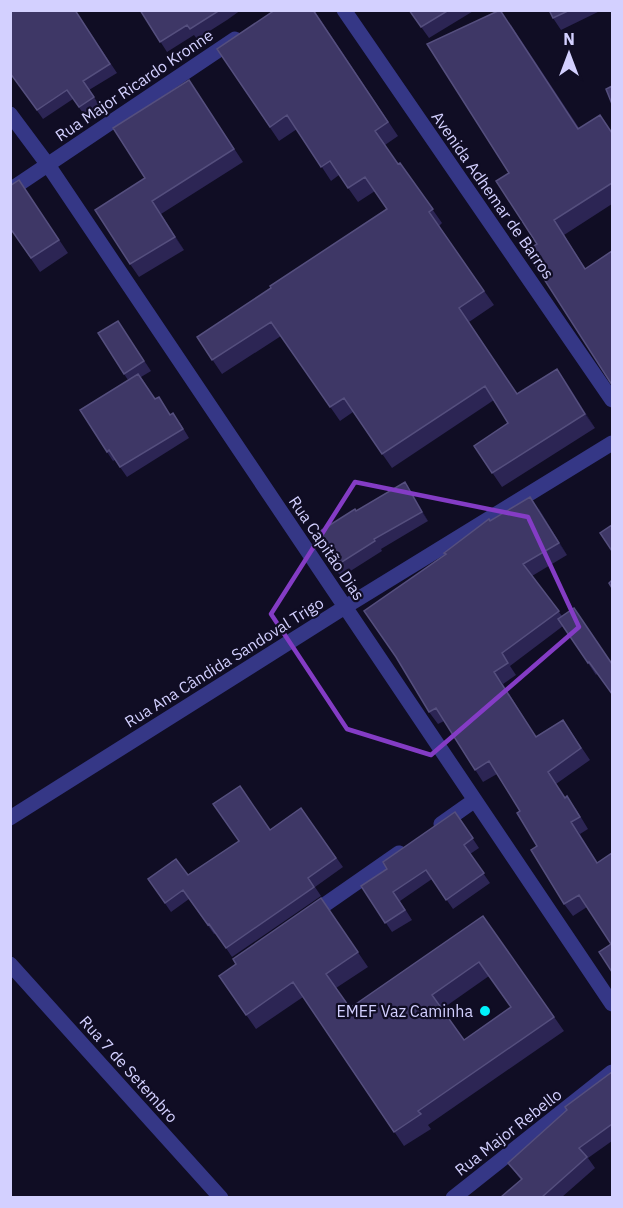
<svg xmlns="http://www.w3.org/2000/svg" width="623" height="1208" viewBox="0 0 623 1208" font-family="'IBM Plex Sans',sans-serif">
<rect width="100%" height="100%" fill="#100d24"/>
<g fill="none" stroke-linecap="round" stroke-linejoin="round">
<!-- minor -->
<path stroke="#353786" stroke-width="15" d="M344,10L612,400
M10,114L48,165L612,1004
M10,190L235,39
M10,818L345,607L612,443
M441,824L475,800
M310,915L399,853
M10,964L221,1198
M453,1198L612,1072"/>
</g>
<!-- wall -->
<path fill="#2c2554" fill-rule="evenodd" d="M75,10L117,73L89,90L100,106L85,116L73,99L43,119L10,73L44,11Z
M140,10H241L227,20L197,39L194,35L167,52Z
M314,10L398,136L385,145L398,164L400,163L442,223L439,226L494,305L469,322L517,394L557,369L595,428L502,487L474,446L508,423L494,400L392,468L353,412L340,421L281,336L222,374L197,337L271,288L387,209L375,191L358,202L339,175L331,181L297,129L279,141L217,49Z
M409,10H475L429,38Z
M549,10H602L561,30L553,18Z
M511,25L579,128L612,132V204L564,235L585,268L609,379L537,244L509,173Z
M189,80L243,162L161,214L184,250L139,277L130,264L145,178Z
M19,180L68,253L40,272L10,228Z
M118,321L151,371L141,377L155,399L180,423L189,438L127,477L115,460L113,461L107,452L128,380L124,374Z
M405,482L428,521L381,549L382,551L341,577L334,567L356,511Z
M539,509L567,555L532,576L562,616L597,674L596,675L563,626L510,666L516,675L503,684L536,737L563,720L590,760L556,784L565,798L576,809L588,829L580,834L611,944L587,907L573,916L564,904L520,811L497,774L483,782L444,721L438,724L429,712L446,554L490,521Z
M301,808L343,867L315,887L321,896L232,957L216,933L214,934L189,899L171,912L148,879L188,875L239,841L270,830Z
M455,812L479,848L470,854L490,883L453,909L432,879L400,901L412,920L392,932L361,886L387,869Z
M321,898L368,967L336,988L350,1008L483,916L564,1031L428,1125L431,1129L404,1146L303,997L256,1029L219,976L236,964ZM489,976L511,1007L464,1040L442,1009Z
M612,1072V1141L588,1158L595,1168L562,1197H501L521,1180L508,1163Z"/>
<!-- shaded-wall -->
<path fill="#191439" d="M152,201L161,214L184,250L175,237Z
M554,220L564,235L595,284L585,269Z
M557,369L567,383L595,428L585,414Z
M405,482L412,492L428,521L422,512Z
M530,497L539,509L567,555L559,543Z
M494,672L503,684L544,750L536,737Z
M571,822L580,834L605,875L597,863Z"/>
<!-- building -->
<path fill="#3e3766" stroke="#554f7e" stroke-width="1.5" fill-rule="evenodd" d="M10,10H43L44,11L45,10H75L110,64L83,81L94,97L79,107L67,90L37,110L10,73Z
M140,10H220L190,29L187,25L160,42Z
M275,10H313L388,122L375,131L398,164L400,163L433,209L429,212L484,291L459,308L517,394L557,369L585,414L492,473L474,446L508,423L485,386L382,454L344,398L330,407L271,322L212,360L197,337L271,288L270,286L387,209L365,177L348,188L330,161L321,167L287,115L270,127L217,49Z
M409,10H449L421,27Z
M500,10L578,129L600,115L612,133V183L554,220L585,269L612,251V385L526,251L537,244L496,181L509,173L427,44Z
M549,10H570L553,18Z
M189,80L234,149L152,201L175,237L130,264L95,210L145,178L113,128Z
M612,86V104L606,89Z
M19,180L59,240L31,258L10,228V186Z
M118,321L144,361L124,374L98,333Z
M138,374L155,399L159,397L170,415L173,413L183,429L120,467L109,450L107,452L80,410Z
M405,482L422,512L374,539L375,541L334,567L314,535L355,509L356,511Z
M530,497L559,543L523,564L559,611L502,653L508,663L494,672L536,737L563,720L581,748L548,772L565,798L567,796L580,817L571,822L597,863L612,853V972L599,952L611,944L579,895L564,904L531,850L537,846L517,813L520,811L489,761L475,770L436,708L429,712L396,657L364,611L446,554L444,553L489,519L490,521Z
M612,525V551L600,533Z
M612,580V588L609,583Z
M574,608L612,664V663V694L589,662L588,663L558,619Z
M240,786L270,830L301,808L336,858L308,878L314,887L226,948L209,924L208,925L183,890L165,903L148,879L176,859L188,875L239,841L213,804Z
M455,812L473,838L464,845L484,873L446,900L426,870L393,892L405,910L385,923L361,886L387,869L383,862Z
M321,898L358,952L326,974L350,1008L483,916L554,1017L418,1111L421,1114L394,1132L293,982L246,1015L219,976L236,964L233,959ZM479,962L511,1007L464,1040L432,995Z
M612,1072V1124L579,1148L587,1157L542,1197H501L522,1179L508,1163L567,1110L565,1107Z"/>
<!-- marked area -->
<path fill="none" stroke="#843cc5" stroke-width="4.5" stroke-linejoin="round" d="M355,482L528,517L579,627L431,755L347,729L271,614Z"/>
<!-- markers -->
<circle fill="#00f1fb" stroke="#100d24" stroke-width="2" cx="485" cy="1011" r="6"/>
<g text-anchor="middle" stroke-width="4.5" stroke-linejoin="round" paint-order="stroke">
<!-- street labels -->
<g font-size="16" fill="#d3d0ff" stroke="#100d24">
<text transform="translate(134 85) rotate(-34)" y="6">Rua Major Ricardo Kronne</text>
<text transform="translate(493 195) rotate(55)" y="6">Avenida Adhemar de Barros</text>
<text transform="translate(327 548) rotate(56)" y="6">Rua Capitão Dias</text>
<text transform="translate(224 662) rotate(-32)" y="6">Rua Ana Cândida Sandoval Trigo</text>
<text transform="translate(129 1069) rotate(48)" y="6">Rua 7 de Setembro</text>
<text transform="translate(508 1132) rotate(-38)" y="6">Rua Major Rebello</text>
</g>
<!-- poi labels -->
<g font-size="16" fill="#d3d0ff" stroke="#100d24" text-anchor="end">
<text x="473" y="1017">EMEF Vaz Caminha</text>
</g>
</g>
<!-- border -->
<rect width="623" height="1208" fill="none" stroke="#d3d0ff" stroke-width="24"/>
<!-- north arrow -->
<g transform="translate(569 54)" stroke="#100d24" stroke-width="4.5" paint-order="stroke">
<path d="M0-4.5L10 22L0 15L-10 22Z" fill="#d3d0ff"/>
<text y="-9" font-size="16" font-weight="bold" text-anchor="middle" fill="#d3d0ff">N</text>
</g>
</svg>
